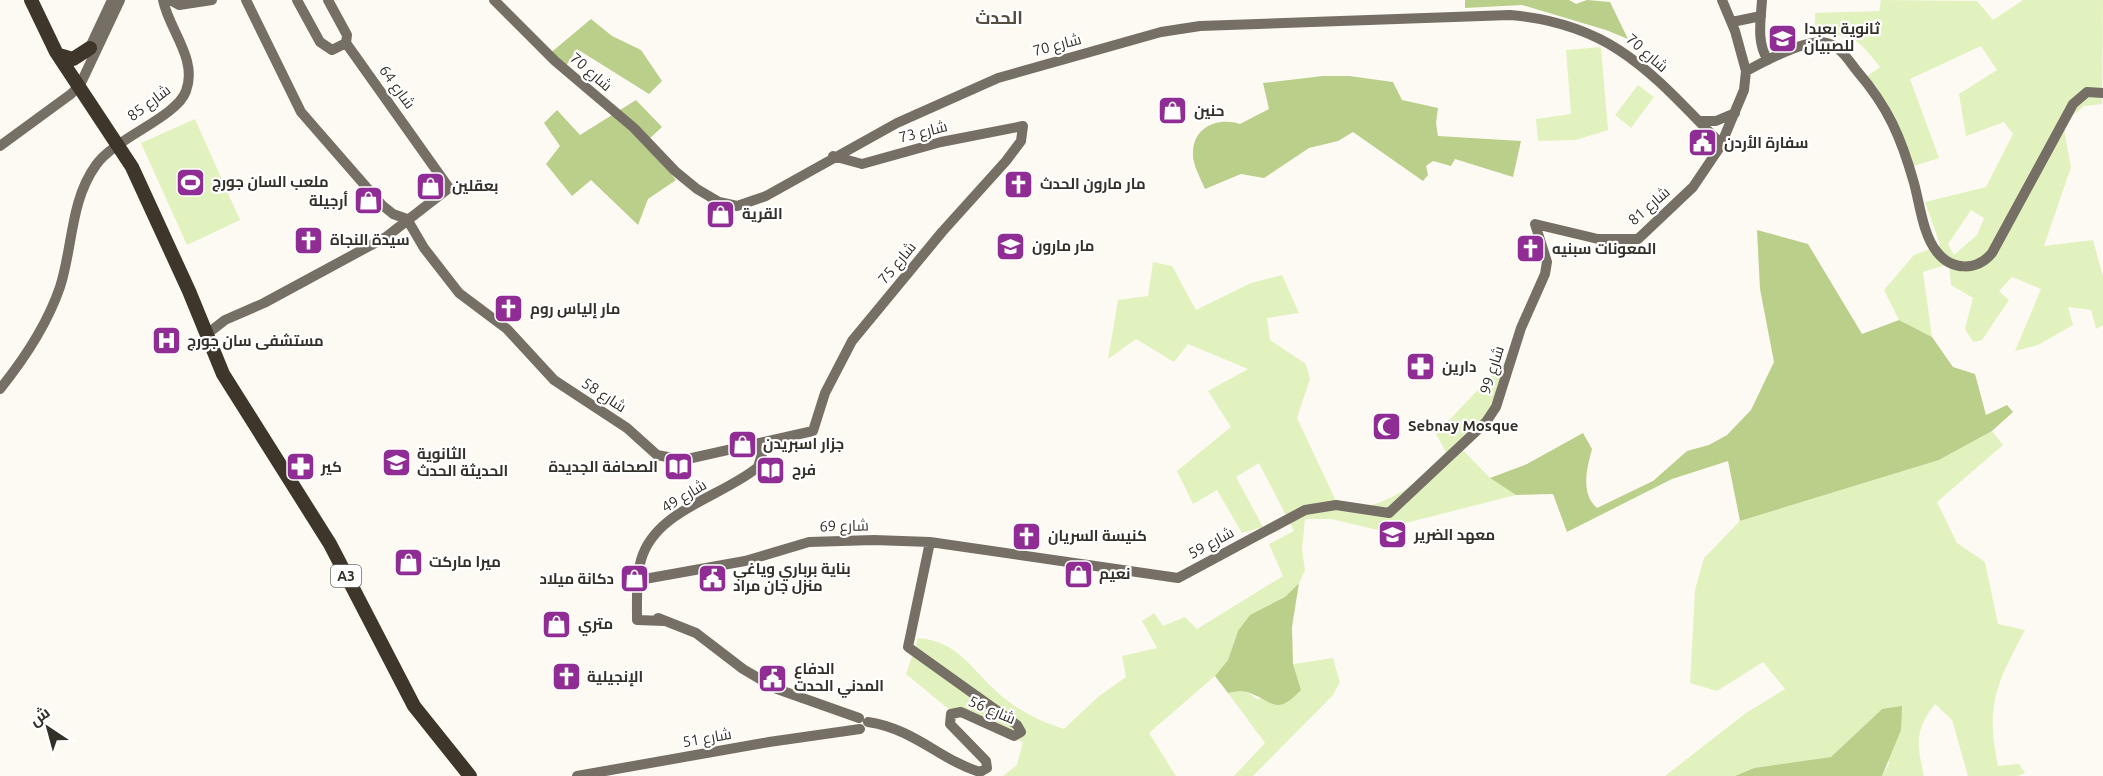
<svg xmlns="http://www.w3.org/2000/svg" width="2103" height="776" viewBox="0 0 2103 776" font-family="Ubuntu,Cairo,sans-serif">
<rect width="100%" height="100%" fill="#fdfaf3"/>
<!-- green -->
<path fill="#e2f2bf" fill-rule="evenodd" d="M1881,0L1977,1L1993,20L2023,0H2103L2102,104L2084,106L2063,124L2071,167L2044,246L2093,240L2103,277V325L2096,329L2091,310L2068,307L2073,325L2038,345L2015,351L2041,289L2012,277L1999,291L2009,300L1982,340L1973,342L1965,329L1973,298L1951,285L1949,264L1923,272L1932,337L1899,320L1884,290L1914,255L1940,245L1925,202L1986,187L2013,134L2004,122L1966,136L1959,94L1997,70L1981,46L1910,79L1939,158L1911,167L1865,78L1880,67C1856,37 1855,35 1815,34V13L1879,11ZM1971,210L1984,218L1977,235L1954,255L1948,244Z
M1601,47L1608,130L1576,140L1538,141L1536,119L1571,114L1566,50Z
M1638,85L1654,97L1631,128L1615,115Z
M195,119L240,220L187,245L141,143Z
M1153,262L1172,266L1196,310L1251,283L1282,275L1299,313L1267,318L1270,340L1306,364L1310,379L1297,418L1338,505C1345,506 1354,509 1362,507C1395,502 1423,477 1449,458L1436,434L1510,356L1489,422L1460,447L1490,478L1516,495L1378,530L1331,519H1305L1302,550L1305,570L1299,583L1285,597L1238,631L1228,660L1215,676L1149,733L1176,776H1003L1017,765L1023,742L951,711L906,674L918,638C957,641 970,667 996,691C1015,709 1039,721 1064,729L1099,696L1126,677L1122,656L1157,648L1142,621L1154,613L1163,626L1185,617L1197,629L1283,576L1269,544L1294,531L1259,463L1236,477L1263,527L1242,533L1217,490L1193,504L1177,471L1231,427L1208,391L1248,369L1188,344L1174,362L1136,339L1108,359L1118,300L1148,296Z
M1992,431L2003,445L1937,502L1957,543L1985,562L1998,624L2025,630C1997,683 1985,704 1998,766L2019,764L2025,773L2018,776H1968L1952,720L1935,704C1914,731 1917,744 1924,776H1882L1889,764L1882,709L1831,757L1754,768L1735,776H1665L1746,713L1785,689L1763,662L1717,691L1690,683L1695,590L1704,558L1740,521L1939,460Z
M1333,658L1340,682L1333,695L1253,776H1234L1265,743L1228,693L1246,691L1257,699L1301,690L1293,664Z"/>
<!-- forest -->
<path fill="#bacf8a" d="M1465,0H1569L1576,4L1587,0L1610,2L1628,39L1606,30L1522,5L1465,8Z
M591,19L612,36L641,50L662,81L649,94L577,49L564,69L548,55Z
M1323,76H1349L1393,82L1402,100L1438,108L1436,123L1438,136L1521,141L1513,177L1455,159L1451,166L1433,161L1426,166L1428,175L1423,181L1353,132L1338,141L1309,148L1264,178L1241,174L1205,189C1201,179 1192,164 1193,153C1193,126 1219,117 1240,124L1269,109L1263,83Z
M636,100L662,127L645,143L676,180L648,199L638,225L591,180L572,196L546,164L560,146L544,123L557,110L580,135Z
M1757,230L1808,244L1862,334L1899,320L1932,337L1953,367L1975,374L1986,415L2007,405L2013,412L1992,431L1939,460L1740,521L1728,461L1672,479L1567,532L1553,494L1516,495L1490,478L1527,464L1583,433L1592,449C1587,468 1580,493 1597,508L1653,481L1687,451L1709,445L1727,435L1751,410L1774,362L1760,289Z
M1299,583L1292,627L1293,664L1301,690C1275,717 1274,701 1247,692C1242,690 1233,692 1228,693L1215,676L1228,660L1238,631L1250,615L1285,597Z
M1902,706L1901,730L1882,776H1735L1754,768L1831,757L1882,709Z"/>
<g fill="none" stroke-linecap="round" stroke-linejoin="round">
<!-- secondary -->
<path stroke="#756f66" stroke-width="10" d="M170,0L179,5L212,0
M246,0L301,112L382,205L393,214L407,219L424,248L459,293L507,329L554,380L627,428L657,455L683,460L813,431L825,393L852,341L942,232L1006,161L1021,141L1023,126L941,142L862,164L833,156
M297,0L320,42L332,50L346,43
M494,0L555,61L634,128L675,171L697,189L719,202L737,206L766,196L897,123L998,78L1161,32L1200,26L1510,15C1614,24 1652,74 1721,144
M1762,0C1761,19 1756,43 1768,60
M1732,22L1761,16
M89,49L112,0
M1746,71C1766,61 1806,38 1827,43C1841,47 1849,61 1857,71C1888,107 1901,137 1914,183C1920,205 1923,235 1937,252C1952,271 1977,271 1992,253L2073,104L2087,92L2103,93
M1700,121H1716L1735,113
M0,146L71,94L80,85L120,0
M207,334L225,320L264,303L386,237L449,188L346,43L347,35L328,0
M0,389C25,358 47,325 60,287C73,247 70,201 96,165C115,138 177,117 186,91C198,59 169,30 163,0
M639,580L745,561L809,542L874,540L930,542L1178,578L1305,510L1336,505L1389,513L1486,422L1496,407L1521,328L1545,274L1547,262L1535,224L1598,239H1638L1693,187L1720,147L1744,90L1746,71L1735,31L1722,0
M658,618L696,633L743,669L777,689L859,718
M664,621L637,620C637,601 636,578 641,560C655,510 722,497 758,467L762,454L760,443
M868,722C915,729 940,760 980,772L987,768L986,761L950,724L951,714L961,712L1014,736L1021,732L1017,725L908,647L930,542
M577,776L769,742L860,729"/>
<!-- highway -->
<path stroke="#3e362a" stroke-width="14" d="M31,0L56,52L132,167L189,291L223,374L330,544L414,706L470,776
M59,55L73,59L90,48"/>
</g>
<!-- icons -->
<defs>
<symbol id="school-square" viewBox="-11 -11 22 22"><rect x="-9" y="-9" width="18" height="18" rx="4" fill="#902d94" stroke="#fff"/><path d="M0-5L7-2L0 1L-7-2ZM-4 1L0 2.5L4 1V4Q0 6-4 4Z" fill="#fff"/></symbol>
<symbol id="shop-square" viewBox="-11 -11 22 22"><rect x="-9" y="-9" width="18" height="18" rx="4" fill="#902d94" stroke="#fff"/><path d="M-5-2.5h2.3a2.7 3.5 0 0 1 5.4 0H5L5.5 6h-11ZM-1.5-2.5h3a1.5 2.3 0 0 0-3 0Z" fill="#fff"/></symbol>
<symbol id="civic-square" viewBox="-11 -11 22 22"><rect x="-9" y="-9" width="18" height="18" rx="4" fill="#902d94" stroke="#fff"/><path d="M-.6-6.5H3V-4.5H.6V-3L4-1V1h2V6H-6V1h2V-1L-.6-3ZM-1.2 2.5V6h2.4V2.5Z" fill="#fff"/></symbol>
<symbol id="stadium-square" viewBox="-11 -11 22 22"><rect x="-9" y="-9" width="18" height="18" rx="4" fill="#902d94" stroke="#fff"/><path d="M0-5a6.5 5 0 1 0 0 10a6.5 5 0 1 0 0-10ZM-3.5-1.8h7v3.6h-7Z" fill="#fff"/></symbol>
<symbol id="church-square" viewBox="-11 -11 22 22"><rect x="-9" y="-9" width="18" height="18" rx="4" fill="#902d94" stroke="#fff"/><path d="M-1.2-6h2.4v3.5h3.3v2.4h-3.3V6h-2.4V-.1h-3.3v-2.4h3.3Z" fill="#fff"/></symbol>
<symbol id="hospital-square" viewBox="-11 -11 22 22"><rect x="-9" y="-9" width="18" height="18" rx="4" fill="#902d94" stroke="#fff"/><path d="M-5-5h3v3.5h4V-5h3V5h-3V1.5h-4V5h-3Z" fill="#fff"/></symbol>
<symbol id="pharmacy-square" viewBox="-11 -11 22 22"><rect x="-9" y="-9" width="18" height="18" rx="4" fill="#902d94" stroke="#fff"/><path d="M-2-6h4v4h4v4h-4v4h-4v-4h-4v-4h4Z" fill="#fff"/></symbol>
<symbol id="mosque-square" viewBox="-11 -11 22 22"><rect x="-9" y="-9" width="18" height="18" rx="4" fill="#902d94" stroke="#fff"/><path d="M3.5-4.9A6 6 0 1 0 3.5 4.9A5 5 0 1 1 3.5-4.9Z" fill="#fff"/></symbol>
<symbol id="library-square" viewBox="-11 -11 22 22"><rect x="-9" y="-9" width="18" height="18" rx="4" fill="#902d94" stroke="#fff"/><path d="M-6-4Q-3-5.5-.7-3.5V5Q-3 3-6 4ZM6-4Q3-5.5 .7-3.5V5Q3 3 6 4Z" fill="#fff"/></symbol>
</defs>
<g fill-rule="evenodd">
<use href="#school-square" x="1766" y="22" width="33" height="33"/>
<use href="#shop-square" x="1156" y="94" width="33" height="33"/>
<use href="#civic-square" x="1686" y="126" width="33" height="33"/>
<use href="#stadium-square" x="174" y="166" width="33" height="33"/>
<use href="#church-square" x="1002" y="168" width="33" height="33"/>
<use href="#shop-square" x="414" y="170" width="33" height="33"/>
<use href="#shop-square" x="352" y="184" width="33" height="33"/>
<use href="#shop-square" x="704" y="198" width="33" height="33"/>
<use href="#church-square" x="292" y="224" width="33" height="33"/>
<use href="#school-square" x="994" y="230" width="33" height="33"/>
<use href="#church-square" x="1514" y="232" width="33" height="33"/>
<use href="#church-square" x="492" y="292" width="33" height="33"/>
<use href="#hospital-square" x="150" y="324" width="33" height="33"/>
<use href="#pharmacy-square" x="1404" y="350" width="33" height="33"/>
<use href="#mosque-square" x="1370" y="410" width="33" height="33"/>
<use href="#shop-square" x="726" y="428" width="33" height="33"/>
<use href="#school-square" x="380" y="446" width="33" height="33"/>
<use href="#pharmacy-square" x="284" y="450" width="33" height="33"/>
<use href="#library-square" x="662" y="450" width="33" height="33"/>
<use href="#library-square" x="754" y="454" width="33" height="33"/>
<use href="#school-square" x="1376" y="518" width="33" height="33"/>
<use href="#church-square" x="1010" y="520" width="33" height="33"/>
<use href="#shop-square" x="392" y="546" width="33" height="33"/>
<use href="#shop-square" x="1062" y="558" width="33" height="33"/>
<use href="#civic-square" x="696" y="562" width="33" height="33"/>
<use href="#shop-square" x="618" y="562" width="33" height="33"/>
<use href="#shop-square" x="540" y="608" width="33" height="33"/>
<use href="#church-square" x="550" y="660" width="33" height="33"/>
<use href="#civic-square" x="756" y="662" width="33" height="33"/>
</g>
<g text-anchor="middle" stroke-width="4.5" stroke-linejoin="round" paint-order="stroke">
<!-- shield labels -->
<rect fill="#fff" stroke="#706e69" stroke-width="1.5" x="331" y="565" width="30" height="22" rx="4.5"/>
<g font-size="14" font-weight="bold" fill="#333029">
<text x="346" y="581">A3</text>
</g>
<!-- poi labels -->
<g font-size="15" font-weight="bold" fill="#333029" stroke="#fff" text-anchor="start">
<text x="1804" y="34">ثانوية بعبدا<tspan x="1804" dy="17">للصبيان</tspan></text>
<text x="1194" y="116">حنين</text>
<text x="1724" y="148">سفارة الأردن</text>
<text x="212" y="187">ملعب السان جورج</text>
<text x="1040" y="189">مار مارون الحدث</text>
<text x="452" y="191">بعقلين</text>
<text x="348" y="206" text-anchor="end">أرجيلة</text>
<text x="742" y="219">القرية</text>
<text x="330" y="245">سيدة النجاة</text>
<text x="1032" y="251">مار مارون</text>
<text x="1552" y="254">المعونات سبنيه</text>
<text x="530" y="314">مار إلياس روم</text>
<text x="187" y="346">مستشفى سان جورج</text>
<text x="1442" y="372">دارين</text>
<text x="1408" y="431">Sebnay Mosque</text>
<text x="763" y="449">جزار اسبريدن</text>
<text x="417" y="459">الثانوية<tspan x="417" dy="17">الحديثة الحدث</tspan></text>
<text x="321" y="472">كير</text>
<text x="658" y="472" text-anchor="end">الصحافة الجديدة</text>
<text x="792" y="475">فرح</text>
<text x="1414" y="540">معهد الضرير</text>
<text x="1048" y="541">كنيسة السريان</text>
<text x="429" y="567">ميرا ماركت</text>
<text x="733" y="574">بناية برباري وياغي<tspan x="733" dy="17">منزل جان مراد</tspan></text>
<text x="1099" y="579">نعيم</text>
<text x="614" y="584" text-anchor="end">دكانة ميلاد</text>
<text x="578" y="629">متري</text>
<text x="794" y="674">الدفاع<tspan x="794" dy="17">المدني الحدت</tspan></text>
<text x="587" y="682">الإنجيلية</text>
</g>
<!-- street labels -->
<g font-size="15" fill="#333029" stroke="#fff">
<text transform="translate(1057 45) rotate(-15)" y="5">شارع 70</text>
<text transform="translate(1647 53) rotate(41)" y="5">شارع 70</text>
<text transform="translate(591 72) rotate(41)" y="5">شارع 70</text>
<text transform="translate(397 87) rotate(54)" y="5">شارع 64</text>
<text transform="translate(149 103) rotate(-37)" y="5">شارع 85</text>
<text transform="translate(923 132) rotate(-14)" y="5">شارع 73</text>
<text transform="translate(1649 206) rotate(-41)" y="5">شارع 81</text>
<text transform="translate(897 263) rotate(-50)" y="5">شارع 75</text>
<text transform="translate(1492 370) rotate(-73)" y="5">شارع 99</text>
<text transform="translate(604 395) rotate(33)" y="5">شارع 58</text>
<text transform="translate(684 496) rotate(-31)" y="5">شارع 49</text>
<text transform="translate(844 526) rotate(-1)" y="5">شارع 69</text>
<text transform="translate(1211 543) rotate(-29)" y="5">شارع 59</text>
<text transform="translate(992 710) rotate(23)" y="5">شارع 56</text>
<text transform="translate(707 738) rotate(-10)" y="5">شارع 51</text>
</g>
<!-- quarter labels -->
<g font-size="18" font-weight="bold" fill="#544c3f" stroke="#fff">
<text x="999" y="24">الحدث</text>
</g>
</g>
<!-- north arrow -->
<g transform="translate(48 728) rotate(324)" stroke="#ffffff" stroke-width="4.5" paint-order="stroke">
<path d="M0-4.5L10 22L0 15L-10 22Z" fill="#333029"/>
<text y="-9" font-size="16" font-weight="bold" text-anchor="middle" fill="#333029">ش</text>
</g>
</svg>
